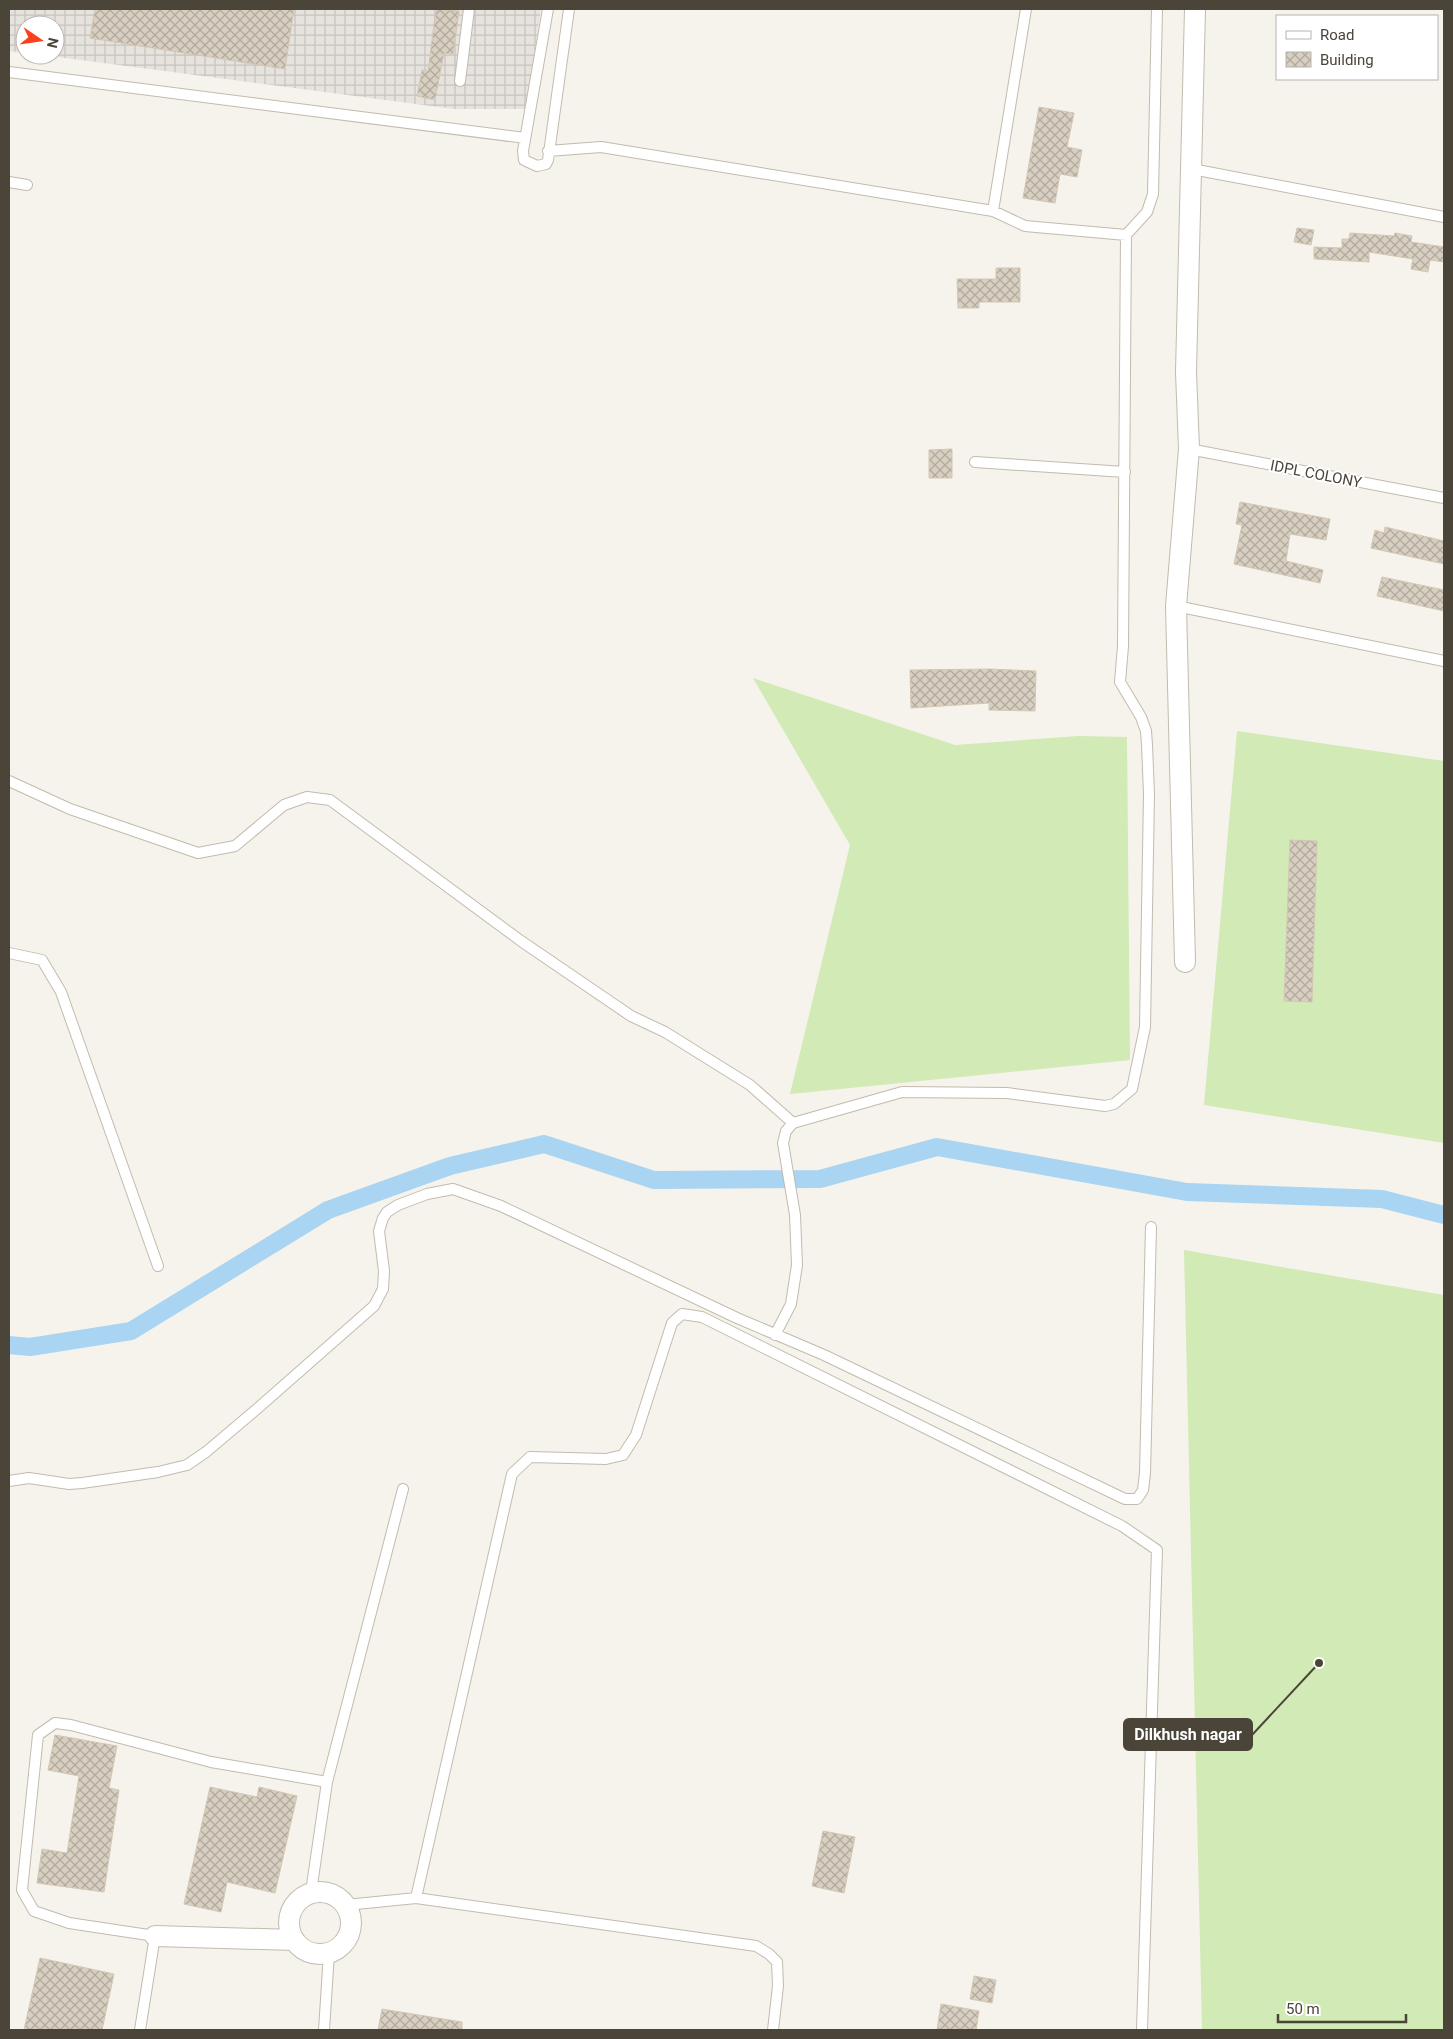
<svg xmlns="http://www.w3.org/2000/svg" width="1453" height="2039" viewBox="0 0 1453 2039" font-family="Roboto,sans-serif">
<defs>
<pattern id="industrial-grid" width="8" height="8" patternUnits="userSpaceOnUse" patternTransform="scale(1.25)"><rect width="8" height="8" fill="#e6e2dd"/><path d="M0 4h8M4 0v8" fill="none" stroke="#c7c3be"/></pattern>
<pattern id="building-cross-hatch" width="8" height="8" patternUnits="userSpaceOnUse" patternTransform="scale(1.25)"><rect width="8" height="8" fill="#d8cfc1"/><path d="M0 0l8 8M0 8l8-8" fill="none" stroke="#b1aa9e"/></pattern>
</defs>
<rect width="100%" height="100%" fill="#f6f3ec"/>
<!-- industrial -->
<path fill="url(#industrial-grid)" d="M9,9H541L526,109H454L42,55H55V25H25V53L9,51Z"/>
<!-- grass -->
<path fill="#d2eab5" d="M753,678L955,745L1078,736L1127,737L1130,1060L790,1094L850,845Z
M1237,731L1444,761V1143L1204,1105Z
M1184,1250L1444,1295V2030H1202Z"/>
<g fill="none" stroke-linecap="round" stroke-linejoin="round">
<!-- canal -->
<path stroke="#a9d4f2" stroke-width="18" d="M9,1345L30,1347L131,1331L328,1210L450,1166L544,1144L654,1180L820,1179L937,1147L1187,1192L1382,1199L1444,1215"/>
</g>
<!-- building -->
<path fill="url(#building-cross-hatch)" stroke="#d3c7b4" d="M95,9H294L285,69L90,38Z
M436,9L459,11L453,54L444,53L435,100L417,96L422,70L428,71Z
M1039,107L1074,113L1067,147L1082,150L1077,177L1060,174L1055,203L1023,198Z
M1297,228L1314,230L1311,245L1294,242Z
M1350,233L1394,236L1395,233L1412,236L1411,242L1444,247V262L1430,260L1428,272L1411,269L1413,259L1369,252V262L1314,259V247L1342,248V239H1349Z
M996,268H1020V302H979V308H958L957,279H996Z
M952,449V478H929V450Z
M1240,502L1330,519L1326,540L1290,534L1286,561L1323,570L1320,583L1234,564L1242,525L1236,524Z
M1385,527L1444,541V564L1371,548L1375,530L1384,533Z
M1382,577L1444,590V611L1377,596Z
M990,669L1036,671L1035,711L989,710V703L911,708L910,670Z
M1290,840L1317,841L1312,1002L1284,1001Z
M55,1735L117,1746L109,1788L119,1790L104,1892L37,1883L42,1849L67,1853L79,1776L48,1770Z
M210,1787L257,1797L259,1787L297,1796L275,1893L227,1882L221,1912L184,1904Z
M823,1831L855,1837L844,1893L812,1886Z
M40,1958L114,1974L102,2030H24Z
M974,1976L996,1980L992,2003L970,1999Z
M941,2004L979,2011L976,2030H937Z
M382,2009L462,2022V2030H378Z"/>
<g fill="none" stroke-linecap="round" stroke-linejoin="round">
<defs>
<path id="lane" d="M548,9L523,151L524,160L537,166L546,164L548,160L569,9
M9,72L525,138
M460,81L469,9
M548,151L601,147L993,211L1025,226L1126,235L1147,212L1153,194L1157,9
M1192,169L1444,217
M9,182L27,185
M993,211L1026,9
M1189,449L1444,498
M975,462L1125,472
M1176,606L1444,661
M9,781L70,809L198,853L235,846L284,805L307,797L330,800L521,941L631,1016L665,1032L750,1085L793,1123
M9,953L42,960L61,992L158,1266
M775,1335L791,1304L797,1265L795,1215L783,1143L786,1131L793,1123L902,1092L1007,1093L1105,1106L1114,1104L1132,1089L1145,1027L1149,794L1147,745L1146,731L1141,717L1120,682L1123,646L1126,235
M9,1481L29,1478L69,1484L82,1483L158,1472L187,1465L206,1452L258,1408L374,1306L383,1289L384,1271L379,1231L383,1218L387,1212L398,1205L427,1194L453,1189L501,1206L737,1318L824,1355L1125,1499H1137L1143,1490L1145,1473L1151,1227
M327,1782L403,1489
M416,1898L512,1474L530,1457L606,1459L623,1455L636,1435L672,1323L682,1314L702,1317L1122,1526L1157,1550L1142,2030
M346,1905L416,1898L756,1946L769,1954L777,1962L778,1986L773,2030
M140,2030L155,1936L69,1923L34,1911L22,1890L38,1735L55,1723L71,1725L211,1762L327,1782L311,1892
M324,2030L329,1953"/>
<path id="street" d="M1185,962L1176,606L1189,449L1186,372L1195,9
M289 1923a31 31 0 1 1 62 0a31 31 0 1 1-62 0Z
M155,1936L294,1940"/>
</defs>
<!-- lane casing -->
<use href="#lane" stroke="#c2bbae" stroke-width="12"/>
<!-- street casing -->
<use href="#street" stroke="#c2bbae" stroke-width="22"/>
<!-- lane -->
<use href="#lane" stroke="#fff" stroke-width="10"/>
<!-- street -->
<use href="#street" stroke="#fff" stroke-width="20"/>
</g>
<g text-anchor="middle" stroke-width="4" stroke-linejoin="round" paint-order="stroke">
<!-- street labels -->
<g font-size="15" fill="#4b4439" stroke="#fff">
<text transform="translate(1316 474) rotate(11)" y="5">IDPL COLONY</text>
</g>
</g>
<!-- callouts -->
<path fill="none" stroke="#4b4439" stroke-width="2" d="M1319 1663L1252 1735"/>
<circle fill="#4b4439" stroke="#fff" stroke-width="2" cx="1319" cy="1663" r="5"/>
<rect fill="#4b4439" stroke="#4b4439" stroke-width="2" x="1124" y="1719" width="128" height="31" rx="5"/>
<g font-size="16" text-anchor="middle" font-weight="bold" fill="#fff">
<text x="1188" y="1740">Dilkhush nagar</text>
</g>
<!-- border -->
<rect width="1453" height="2039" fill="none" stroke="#4b4439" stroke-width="20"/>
<!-- legend -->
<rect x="1276" y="15" width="162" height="65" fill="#ffffff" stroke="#b7b4b0"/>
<rect x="1286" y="31" width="25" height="8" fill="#ffffff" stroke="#b7b4b0"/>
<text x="1320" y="40" font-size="15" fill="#4b4439">Road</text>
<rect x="1286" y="52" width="25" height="15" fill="url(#building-cross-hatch)" stroke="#b7b4b0"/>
<text x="1320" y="65" font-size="15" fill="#4b4439">Building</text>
<!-- north arrow -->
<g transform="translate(40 40) rotate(103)"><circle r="24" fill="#ffffff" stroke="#b7b4b0"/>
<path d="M0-4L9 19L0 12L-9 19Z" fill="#fc3f1d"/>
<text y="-8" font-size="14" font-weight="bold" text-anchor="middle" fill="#4b4439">N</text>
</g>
<!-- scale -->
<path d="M1278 2014v8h128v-8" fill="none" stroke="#4b4439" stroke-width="2.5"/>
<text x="1286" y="2014" font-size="15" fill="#4b4439" stroke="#ffffff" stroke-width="4" paint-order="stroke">50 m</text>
</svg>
